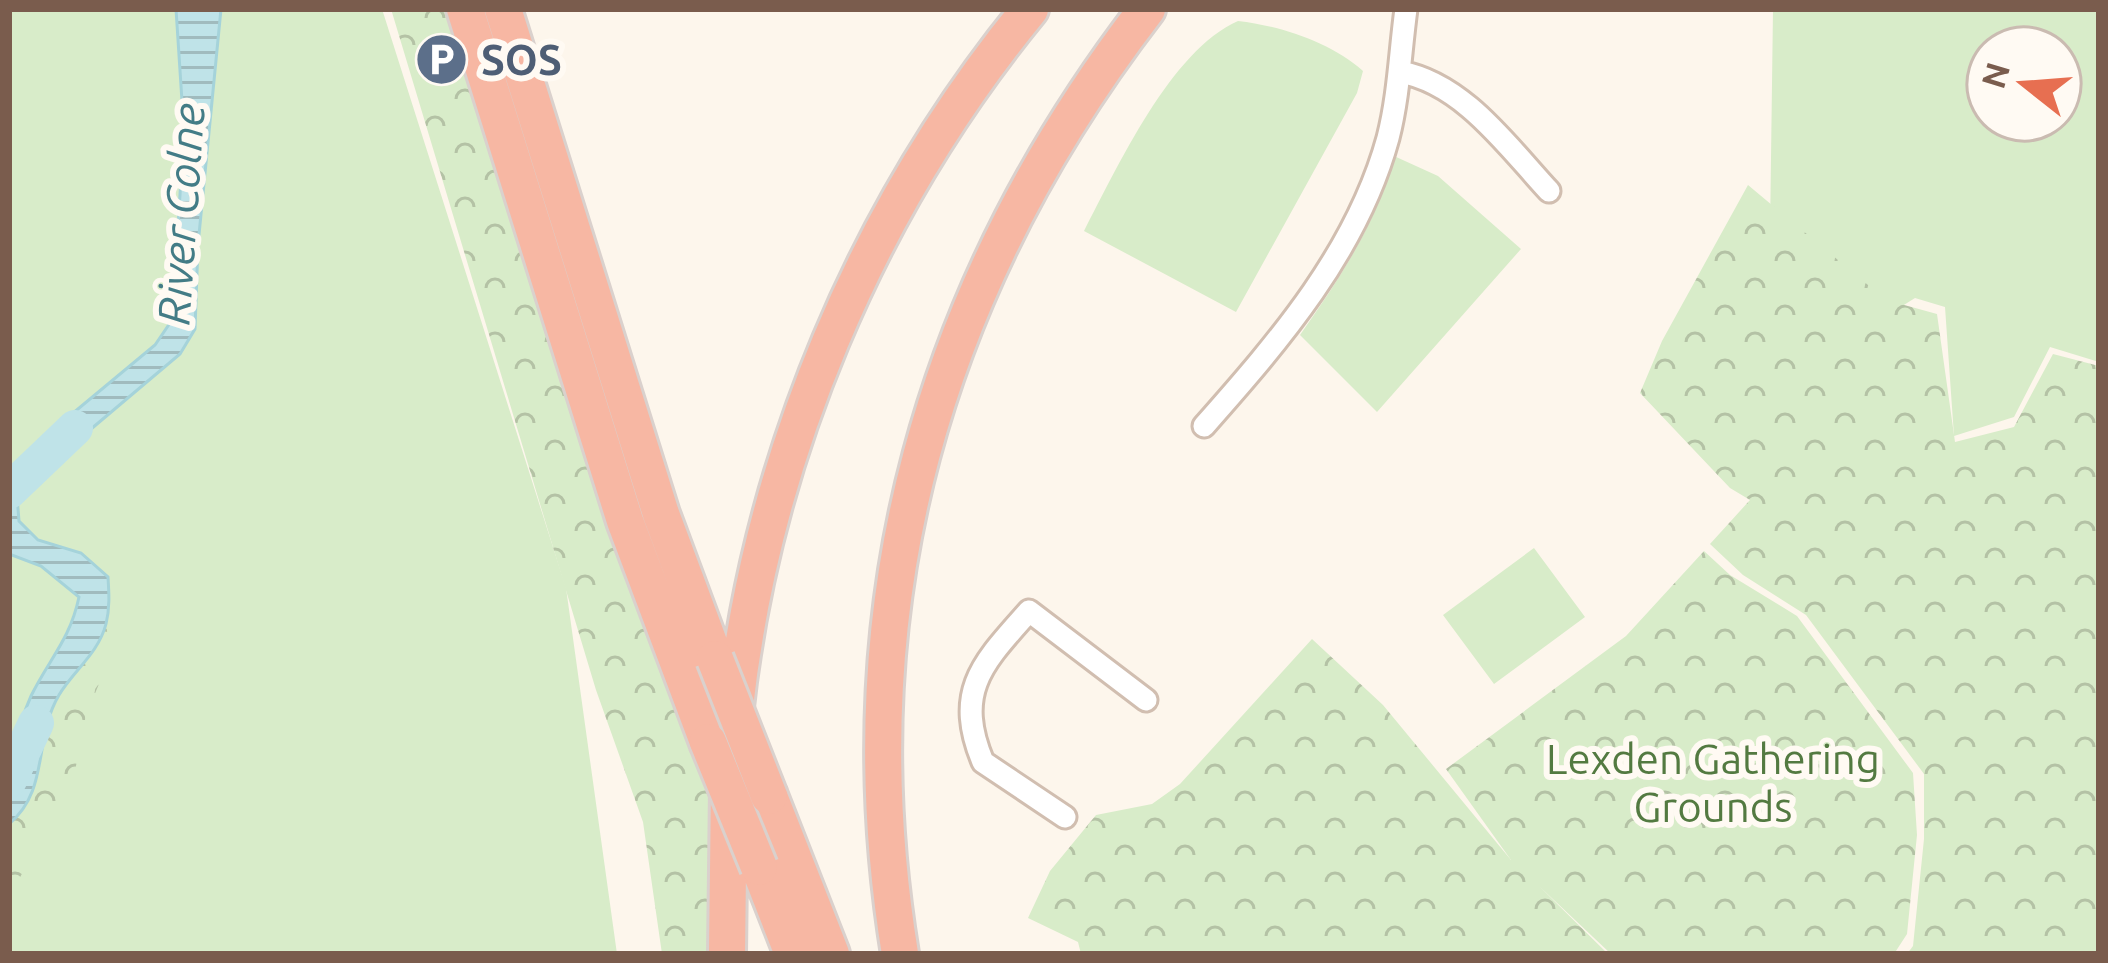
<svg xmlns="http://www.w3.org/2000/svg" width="2108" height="963" viewBox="0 0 2108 963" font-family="Ubuntu,sans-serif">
<defs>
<pattern id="forest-crowns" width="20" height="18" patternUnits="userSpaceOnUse" patternTransform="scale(3)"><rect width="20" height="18" fill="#d8ecc9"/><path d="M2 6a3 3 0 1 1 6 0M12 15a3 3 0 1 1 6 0" fill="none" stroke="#b4c2a5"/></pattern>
<pattern id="water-rules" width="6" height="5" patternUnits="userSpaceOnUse" patternTransform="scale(3)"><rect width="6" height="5" fill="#bfe3e8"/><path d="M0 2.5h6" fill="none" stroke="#a0bbbe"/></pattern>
</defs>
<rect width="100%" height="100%" fill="#fdf6ec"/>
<!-- grass -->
<path fill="#d8ecc9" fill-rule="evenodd" d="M9,9H382L566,588L617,954H9Z
M1773,9H2099V362L2050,347L2014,417L1954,436L1945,307L1915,298L1848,340L1770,233ZM1988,48H2060V120H1988Z
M1238,21C1281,26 1330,42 1363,71L1357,93L1236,312L1084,231C1117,168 1171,50 1238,21Z
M1394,156L1438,176L1521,249L1377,412L1300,335C1340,278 1376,224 1394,156Z
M1534,548L1585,617L1494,684L1443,615Z"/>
<!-- forest -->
<path fill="url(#forest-crowns)" d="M391,9H455L719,806L724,954H662L643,822L596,690Z
M1748,185L1886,300L1937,314L1955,442L2014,427L2053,354L2099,366V954H1907L1913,946L1924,839V774L1806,615L1743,575L1710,544L1750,500L1730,488L1640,393L1662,341Z
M1704,551L1730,575L1797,616L1913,773L1917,835L1907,934L1894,954H1611L1539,886L1608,954H1081L1078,942L1028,918L1050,871L1096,815L1152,804L1180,784L1312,639L1383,705L1511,860L1446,769L1626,636Z
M106,625L111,655L86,715L74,776L9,898V824L23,812L58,697Z"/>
<!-- water -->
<path fill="url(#water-rules)" stroke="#a5d3da" stroke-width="3" d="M176,9H221L198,245L195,329L180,354L46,467L31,448L155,345L172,320L184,132Z
M21,458L35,475L17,496L19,521L38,540L81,553L108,577C109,593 110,608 106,624C98,654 74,670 59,695C33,739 50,790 9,824C9,784 14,733 31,696C49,659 70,640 79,597L41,566L9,554V469Z"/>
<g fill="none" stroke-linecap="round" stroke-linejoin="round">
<!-- river -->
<path stroke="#bfe3e8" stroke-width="36" d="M9,491L75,428
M9,780L36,723"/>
<defs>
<path id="street" d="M1400,72C1463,83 1508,147 1549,191
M1204,426C1280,340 1357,251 1388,138C1399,95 1400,53 1406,9
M1065,817L983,762C953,690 984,662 1029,611L1146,700"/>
<path id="highway" d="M465,9L625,521L708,742
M503,9L661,514L715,659
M734,715C761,459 866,209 1030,9
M769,796L831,954
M759,867L793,954
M727,954L729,788
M900,954C843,604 932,288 1147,9"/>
</defs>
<!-- street casing -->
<use href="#street" stroke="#d1beb0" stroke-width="27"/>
<!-- highway casing -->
<use href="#highway" stroke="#dad1cd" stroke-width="42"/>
<!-- street -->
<use href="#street" stroke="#fff" stroke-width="21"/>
<!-- highway -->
<use href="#highway" stroke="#f7b7a3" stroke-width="36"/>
<defs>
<path id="highway-bridge" d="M715,659L769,796
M708,742L759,867"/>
</defs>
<!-- highway-bridge casing -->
<use href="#highway-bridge" stroke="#dad1cd" stroke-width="42" stroke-linecap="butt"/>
<!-- highway-bridge -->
<use href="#highway-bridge" stroke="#f7b7a3" stroke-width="36"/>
</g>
<!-- icons -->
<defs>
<symbol id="parking-disc" viewBox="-11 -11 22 22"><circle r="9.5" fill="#5c6f8a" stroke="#fffaf3"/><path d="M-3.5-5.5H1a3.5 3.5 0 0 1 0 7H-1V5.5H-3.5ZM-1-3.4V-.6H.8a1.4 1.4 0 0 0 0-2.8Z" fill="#fff"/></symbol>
</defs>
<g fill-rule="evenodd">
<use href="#parking-disc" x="412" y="30" width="59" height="59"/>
</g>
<g text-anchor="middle" stroke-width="12" stroke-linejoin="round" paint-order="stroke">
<!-- service labels -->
<g font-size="42" font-weight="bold" fill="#4e5e75" stroke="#fffaf3" text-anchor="start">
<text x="481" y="75">SOS</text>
</g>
<!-- park labels -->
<g font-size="42" fill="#537a41" stroke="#fffaf3">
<text x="1713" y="774">Lexden Gathering<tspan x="1713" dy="48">Grounds</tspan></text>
</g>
<!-- water labels -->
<g font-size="45" font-style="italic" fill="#437c86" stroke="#fffaf3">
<text transform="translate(181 214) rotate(-86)" y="16">River Colne</text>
</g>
</g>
<!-- border -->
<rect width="2108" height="963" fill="none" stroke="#7a5c4d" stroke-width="24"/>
<!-- north arrow -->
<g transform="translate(2024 84) rotate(287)"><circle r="57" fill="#fffaf3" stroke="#cabbb1" stroke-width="3"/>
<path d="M0-9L21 45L0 30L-21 45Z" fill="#e76f51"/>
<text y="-18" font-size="33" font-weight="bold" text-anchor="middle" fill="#7a5c4d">N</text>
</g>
</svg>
